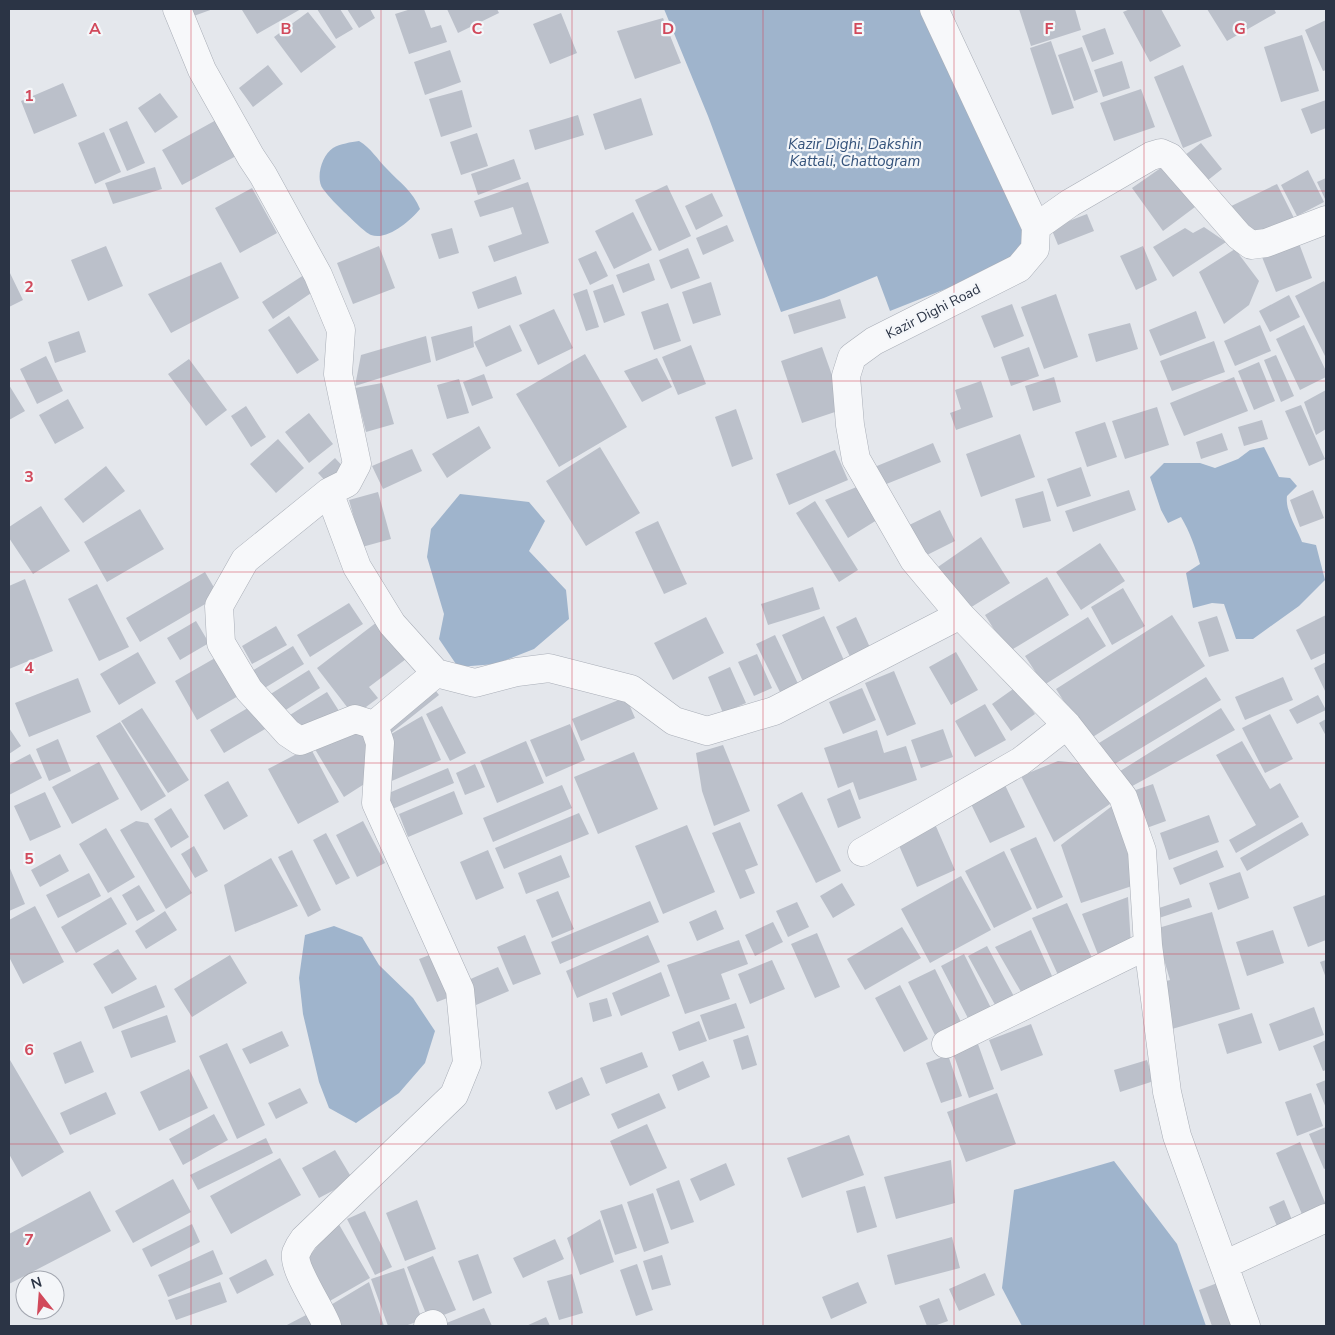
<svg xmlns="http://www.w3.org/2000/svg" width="1335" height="1335" viewBox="0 0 1335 1335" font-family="'Nunito Sans',sans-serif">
<rect width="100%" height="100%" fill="#e4e7ec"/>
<!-- water -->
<path fill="#9fb4cc" d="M664,9H924L1030,228L1011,263L890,311L877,276L824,298L781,312L708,116Z
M359,141C371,148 377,159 387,169C400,183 413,191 420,209C410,221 387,241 371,235C364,232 350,217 344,212C337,205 329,197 323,189C315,178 322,155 333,148C340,144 351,142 359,141Z
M1264,447L1279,477L1290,478L1297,486L1287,496C1285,511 1297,528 1302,542L1316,545L1325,580L1299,606L1253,639H1236L1224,604L1212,603L1193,608L1186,573L1200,564C1195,547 1190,532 1181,517L1168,523L1161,510L1150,477L1164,463H1200L1215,468L1238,459L1250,450Z
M460,494L529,502L545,521L529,551L566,590L569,619L534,649L496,664L458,667L439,639L444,614L427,557L431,529Z
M334,926L362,937L379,965L413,998L435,1031L425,1063L399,1093L356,1123L329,1108L319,1082L303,1014L299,978L305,935Z
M1114,1161L1177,1244L1206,1326H1022L1002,1288L1014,1190Z"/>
<!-- building -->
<path fill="#bbc0ca" d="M188,9H213L191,17Z
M243,9H301L257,34L242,10Z
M317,9H340L353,29L336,39Z
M347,9H370L375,18L359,28Z
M411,9H424L431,28L441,25L447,42L409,54L395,14Z
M447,9H497L499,13L458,33Z
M1019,9H1075L1081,30L1031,46Z
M1130,9H1161L1181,46L1150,62L1123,12Z
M1207,9H1274L1276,13L1227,41Z
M308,12L336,47L301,73L274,37Z
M561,13L577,53L550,64L533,24Z
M663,18L681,63L635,79L617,31Z
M1326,20V70L1323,71L1305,30Z
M1105,28L1114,54L1092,62L1082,36Z
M1302,35L1319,91L1281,102L1264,47Z
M1051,41L1074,108L1052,115L1030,48Z
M1082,47L1098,92L1074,101L1058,55Z
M450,50L461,82L425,95L414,62Z
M1122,61L1130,88L1103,97L1094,70Z
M268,65L283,84L253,107L239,88Z
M1183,65L1212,136L1183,148L1154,77Z
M63,83L77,116L34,134L21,101Z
M1141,89L1155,127L1114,141L1100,103Z
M462,90L472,127L441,137L429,99Z
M160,93L178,117L155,133L138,108Z
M641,98L653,135L605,150L593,114Z
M1326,100V128L1311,134L1301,109Z
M578,115L584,135L535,150L529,130Z
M218,119L238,155L182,185L162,150Z
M127,121L145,163L127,171L109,129Z
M104,132L121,172L95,184L78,143Z
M477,133L488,166L461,175L450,142Z
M1201,143L1222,169L1198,188L1177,161Z
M514,159L521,179L478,195L471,174Z
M1165,165L1195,207L1163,231L1132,188Z
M155,167L162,189L113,204L105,183Z
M1308,170L1324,202L1297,216L1281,185Z
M1326,178V201L1317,182Z
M528,182L549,243L494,262L488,246L522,234L513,207L480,217L474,201Z
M1277,184L1294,218L1251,236L1225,209Z
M667,185L691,236L659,251L635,200Z
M252,188L277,233L240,253L215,208Z
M712,193L723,216L696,230L685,206Z
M633,212L652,250L614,269L595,231Z
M1087,214L1094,231L1058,245L1051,228Z
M727,225L734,241L703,255L696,238Z
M1204,227L1226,242L1173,277L1153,247L1185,228L1193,233Z
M452,228L459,253L439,259L431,234Z
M1297,238L1312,278L1276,292L1260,252Z
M106,246L123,286L88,301L71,260Z
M379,246L395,288L353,304L337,263Z
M1143,246L1157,280L1136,290L1120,256Z
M688,248L700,278L671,289L659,260Z
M1235,249L1259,281L1249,305L1224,324L1199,272Z
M596,251L608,276L590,285L578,259Z
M221,262L239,298L171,333L148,294Z
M649,263L655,280L623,293L616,275Z
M9,271L23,300L9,307Z
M307,273L317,289L273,319L262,302Z
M516,276L522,294L478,309L472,292Z
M1324,281L1326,285V358L1295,296Z
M711,282L721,315L693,324L682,292Z
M613,284L625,315L604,323L593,291Z
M587,289L599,327L586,331L573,294Z
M1056,294L1078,357L1044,369L1021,307Z
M1289,295L1300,317L1270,332L1259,311Z
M840,299L846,318L794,334L788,315Z
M668,303L681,341L654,350L641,312Z
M1012,304L1024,336L994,348L981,316Z
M554,309L573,348L538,365L519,325Z
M1196,311L1206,338L1160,356L1149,330Z
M289,316L319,360L297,374L268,330Z
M1130,323L1138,349L1096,362L1088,334Z
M510,325L522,351L486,367L474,342Z
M1260,325L1271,351L1235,366L1224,341Z
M1304,325L1326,371V377L1300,390L1276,339Z
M472,326L474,347L436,361L431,337Z
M79,331L86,352L55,363L48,342Z
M426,336L431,362L355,386L361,355Z
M1214,341L1225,372L1172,391L1160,361Z
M691,345L706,384L678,395L662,357Z
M822,347L844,409L802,423L781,361Z
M1029,347L1039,376L1011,386L1001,357Z
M585,354L627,427L559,467L516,394Z
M1276,355L1294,396L1281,402L1264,360Z
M46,356L63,391L37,404L20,369Z
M657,358L672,387L642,402L624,371Z
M189,359L227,410L206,426L168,374Z
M1259,362L1275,401L1254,410L1238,371Z
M484,374L493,398L472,406L463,382Z
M1054,377L1061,402L1033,411L1025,386Z
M1234,377L1248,411L1184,436L1170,403Z
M459,379L469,413L447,419L437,385Z
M981,381L993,417L956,430L950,413L961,409L955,390Z
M382,383L394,424L366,432L355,388Z
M9,385L25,411L9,420Z
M1326,390V429L1316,435L1304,402Z
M68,399L84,428L55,444L39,415Z
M1301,405L1325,459L1309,466L1285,411Z
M246,406L266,437L251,447L231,416Z
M1157,407L1169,445L1125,459L1112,421Z
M736,409L753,459L732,467L715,417Z
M309,413L333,444L309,463L285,432Z
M1262,420L1268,439L1244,446L1238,427Z
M1105,422L1117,457L1087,467L1075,432Z
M479,426L491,448L447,478L432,454Z
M1222,433L1228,450L1201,459L1196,442Z
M1020,434L1035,477L981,497L966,454Z
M278,439L304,468L276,493L250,464Z
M933,443L941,462L879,487L872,468Z
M600,447L640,513L586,546L546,481Z
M412,449L422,471L383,489L372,466Z
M835,450L848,480L789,505L776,474Z
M335,458L348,472L331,487L318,473Z
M106,466L125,491L83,523L64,499Z
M1081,467L1091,496L1057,507L1047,479Z
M859,486L877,520L848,538L825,500Z
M1129,490L1136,510L1073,532L1065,511Z
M1313,490L1324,518L1300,527L1290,500Z
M1043,491L1051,521L1023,528L1015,499Z
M378,492L391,539L362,547L349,500Z
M815,501L858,570L839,582L796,513Z
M41,506L70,551L33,574L9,538V527Z
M140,509L164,549L107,582L84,542Z
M940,510L955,541L917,560L901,529Z
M658,521L687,584L664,594L635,532Z
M981,537L1010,583L965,611L935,569Z
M1100,543L1125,581L1081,610L1056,572Z
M205,572L219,596L140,642L126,618Z
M1047,577L1069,615L1008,652L985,615Z
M25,579L53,651L9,669V586Z
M97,584L129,647L99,661L68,599Z
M813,587L820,609L768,625L761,604Z
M1123,588L1145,626L1112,645L1091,607Z
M349,603L363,624L310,657L297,635Z
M1172,615L1205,666L1088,740L1056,689Z
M1326,615V653L1311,660L1296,630Z
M824,616L847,667L805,686L782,635Z
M1217,616L1229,651L1209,657L1198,622Z
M706,617L724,653L673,680L654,643Z
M856,617L873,654L853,663L836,627Z
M1088,617L1106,646L1044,685L1025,656Z
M196,621L209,643L180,660L167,638Z
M377,622L406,659L369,687L378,698L354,716L317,668Z
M276,626L287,645L252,664L242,646Z
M775,635L801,690L783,698L756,644Z
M293,646L304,664L263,689L252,671Z
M138,652L156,683L119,705L100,674Z
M956,652L978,690L951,705L929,667Z
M222,654L245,692L197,720L175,681Z
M757,654L772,688L754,696L738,662Z
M1326,662V693L1314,668Z
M730,667L746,703L723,713L708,677Z
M309,670L320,688L281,713L269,695Z
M894,671L916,724L887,736L865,683Z
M1206,677L1221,700L1113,765L1099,743Z
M1283,677L1293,700L1245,720L1235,697Z
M78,678L91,712L29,737L15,703Z
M428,681L439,695L390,734L380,723Z
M1016,687L1035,714L1011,731L992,704Z
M862,688L876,720L843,734L829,702Z
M327,692L339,711L302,736L285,718Z
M1318,695L1326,710L1297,724L1289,710Z
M626,697L635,718L581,741L572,719Z
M258,702L272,725L224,753L210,730Z
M985,704L1006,740L975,757L955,721Z
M442,706L466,753L450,761L426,714Z
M142,708L189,780L168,793L121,721Z
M1221,708L1235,730L1125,790L1117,773Z
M1270,714L1293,759L1265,773L1242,728Z
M422,716L441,760L387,783L386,737Z
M1326,719V736L1319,723Z
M120,722L166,796L141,811L96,736Z
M570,724L585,760L546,777L530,740Z
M358,725L374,736L369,781L344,797L313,746Z
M9,728L21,746L9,754Z
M943,729L953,757L921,768L911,740Z
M877,730L884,753L906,746L917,780L859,800L853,782L838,788L824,748Z
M58,739L71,771L49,781L36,749Z
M526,741L544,783L497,803L480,761Z
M1242,741L1270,789L1280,783L1299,817L1236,853L1229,840L1256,825L1216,755Z
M723,745L750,811L714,826L702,791L696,753Z
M310,747L339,802L298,824L268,769Z
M634,752L658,809L598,834L574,777Z
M30,754L42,778L9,795V765Z
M1058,761L1079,763L1093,774L1110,804L1054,842L1021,776Z
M99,762L119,799L72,824L52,787Z
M475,764L485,787L465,795L456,773Z
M448,768L454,783L390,810L384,795Z
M228,781L248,816L224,830L204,795Z
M1153,784L1166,821L1141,830L1127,793Z
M562,785L572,808L493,842L483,818Z
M1005,785L1025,827L990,843L970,802Z
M850,789L861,818L838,828L827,799Z
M454,791L463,814L408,837L399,814Z
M45,792L61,827L30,841L14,806Z
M802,792L841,871L816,883L777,805Z
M1112,806L1138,884L1081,903L1061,845Z
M171,808L189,837L171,848L154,819Z
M579,813L589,834L504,869L495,848Z
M1209,815L1219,842L1169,860L1160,833Z
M136,821L148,823L192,893L166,909L120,830Z
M363,821L385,863L357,877L336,835Z
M740,822L758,865L745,870L755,893L740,899L712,833Z
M1302,822L1309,835L1247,871L1240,858Z
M935,824L955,870L917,887L897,841Z
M687,825L715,892L663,914L635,846Z
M106,828L135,877L108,893L79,844Z
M326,833L350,878L336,885L313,840Z
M1036,837L1063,897L1037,909L1010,849Z
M194,846L208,871L195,878L181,854Z
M292,850L321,910L308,917L278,857Z
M488,850L504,888L476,900L460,862Z
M1217,850L1224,867L1180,885L1173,868Z
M1004,851L1032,909L994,928L965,871Z
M60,854L69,871L40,887L31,870Z
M561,855L570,877L526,894L518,873Z
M271,858L298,906L235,932L224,885Z
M9,866L25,904L9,911Z
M1240,872L1249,898L1218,910L1209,883Z
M89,873L101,896L58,918L46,895Z
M961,876L991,930L930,963L901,909Z
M842,883L855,905L833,918L820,896Z
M139,885L155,911L137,921L122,895Z
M558,891L574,929L552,938L536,900Z
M1325,895L1326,940L1308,947L1293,907Z
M111,897L127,924L76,953L61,927Z
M1128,897L1131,945L1099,957L1082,914Z
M1189,898L1192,907L1156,919L1153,910Z
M650,901L659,922L560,964L551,942Z
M797,902L809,927L788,937L776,911Z
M1067,903L1093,960L1058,975L1032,918Z
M35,906L64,962L23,984L9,957V920Z
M716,910L724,929L697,941L689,922Z
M165,911L177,930L146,949L135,931Z
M1212,912L1240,1009L1172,1029L1159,983L1170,980L1155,929Z
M773,922L783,942L755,956L745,935Z
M902,927L921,958L865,990L847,959Z
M1031,930L1052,976L1024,997L995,947Z
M1273,930L1284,963L1247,976L1236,942Z
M817,933L840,987L815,998L791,944Z
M525,935L541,974L513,985L497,947Z
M648,935L660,962L577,998L566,971Z
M739,940L748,964L721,974L730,999L685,1014L667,965Z
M987,946L1017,1002L999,1012L968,956Z
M118,949L137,979L112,994L93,964Z
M432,954L450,997L437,1002L419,959Z
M964,954L993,1012L971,1024L941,966Z
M230,955L247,983L192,1017L174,989Z
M772,960L785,989L750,1004L738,974Z
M1326,960V978L1320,962Z
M498,967L509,991L476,1005L466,981Z
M935,969L963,1026L937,1039L908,982Z
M661,972L670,996L621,1016L612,993Z
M156,985L165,1007L113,1029L104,1007Z
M900,985L928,1039L904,1052L875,998Z
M607,998L612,1016L593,1022L589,1003Z
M736,1003L745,1028L709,1040L700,1015Z
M1314,1007L1324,1035L1279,1051L1269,1024Z
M1252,1013L1262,1043L1227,1054L1218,1024Z
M167,1015L176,1042L131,1058L121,1031Z
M699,1021L707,1041L679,1051L672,1032Z
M1031,1024L1043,1055L1001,1071L989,1040Z
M282,1031L289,1046L250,1064L242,1049Z
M748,1035L757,1065L742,1070L733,1040Z
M1326,1040V1070L1323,1071L1313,1046Z
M81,1041L94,1072L65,1084L53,1053Z
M227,1043L265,1125L237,1139L199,1056Z
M978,1044L994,1089L969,1098L953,1053Z
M642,1052L648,1067L606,1084L600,1068Z
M948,1055L962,1096L941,1103L926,1063Z
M10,1060L64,1152L22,1177L9,1154V1061Z
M1147,1060L1154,1081L1120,1092L1114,1070Z
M703,1061L710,1077L678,1091L672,1075Z
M189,1069L208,1108L159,1131L140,1092Z
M582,1077L590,1095L556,1110L548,1092Z
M1326,1080V1108L1316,1084Z
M300,1088L308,1103L276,1119L268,1103Z
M106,1092L116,1114L70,1135L60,1113Z
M659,1093L666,1108L618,1129L611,1114Z
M997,1093L1016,1144L966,1162L947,1112Z
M1311,1093L1323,1126L1297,1136L1285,1102Z
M214,1114L228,1140L183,1165L169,1139Z
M647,1124L667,1168L630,1186L610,1141Z
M1326,1127V1168L1324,1169L1309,1134Z
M849,1135L864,1175L802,1198L787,1158Z
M266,1138L273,1153L198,1190L190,1175Z
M1300,1142L1326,1205L1304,1219L1276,1153Z
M335,1150L353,1180L319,1198L302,1168Z
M280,1158L301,1195L231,1234L210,1196Z
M951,1160L955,1203L896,1219L884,1177Z
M726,1163L735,1185L700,1201L690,1179Z
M173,1179L191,1212L133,1243L115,1211Z
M679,1180L694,1222L671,1230L656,1189Z
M865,1186L877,1227L857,1233L846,1191Z
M90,1191L111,1231L9,1284V1234Z
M653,1193L669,1243L644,1252L627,1202Z
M417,1200L436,1249L405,1261L386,1213Z
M1284,1200L1294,1225L1279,1231L1269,1207Z
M622,1204L637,1248L615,1255L600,1211Z
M365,1211L392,1267L375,1275L347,1219Z
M600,1219L614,1262L580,1275L567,1238Z
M337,1221L370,1278L328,1302L304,1263Z
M192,1224L200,1242L151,1267L142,1249Z
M952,1237L960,1268L895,1285L887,1255Z
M555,1239L564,1259L523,1278L513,1258Z
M213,1250L223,1274L168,1297L158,1275Z
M478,1254L492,1293L473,1301L458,1261Z
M662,1255L671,1285L652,1290L643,1261Z
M433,1256L456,1310L429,1321L407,1267Z
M266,1259L274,1275L237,1294L229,1278Z
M637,1264L653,1310L636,1316L620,1270Z
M404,1268L422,1320L405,1326H388L371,1279Z
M985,1273L995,1295L959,1311L949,1289Z
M572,1274L583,1313L559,1320L547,1281Z
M220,1282L227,1302L176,1320L168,1300Z
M369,1282L384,1326H337L329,1306Z
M858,1282L867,1303L831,1319L822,1297Z
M1220,1282L1236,1326H1212L1199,1290Z
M939,1298L948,1321L934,1326H927L919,1306Z
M484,1308L492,1326H439Z
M308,1314L313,1326H285Z
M546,1317L550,1326H526Z"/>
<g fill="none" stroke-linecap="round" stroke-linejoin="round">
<defs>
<path id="minor" d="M177,9L202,70L251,157L263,175L318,275L341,330L338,374L357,464L347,483L329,492L245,560L219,606L221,643L249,690L288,733L300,741L355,719L374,725
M934,9L1036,227L1035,249L1019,268L874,341L852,357L846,376L850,425L856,459L914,560L960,615L1067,725L1123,797L1142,851L1148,945L1167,1092L1177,1136L1246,1326
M1036,227L1070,203L1151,156L1161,153L1170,157L1239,236L1251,245L1266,243L1326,220
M329,492L357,567L392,624L436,673L475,683L517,672L549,668L631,689L674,721L707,731L774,711L960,615
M374,725L436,673
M862,852L1021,761L1067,725
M946,1044L1148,945
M1224,1265L1326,1218
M327,1326C321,1309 292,1268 296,1253C298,1248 301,1243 304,1239L454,1095L467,1063L460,990L376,803L380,743L374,725
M428,1326L433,1324"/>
</defs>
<!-- minor casing -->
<use href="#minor" stroke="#a9aeb7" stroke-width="29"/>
<!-- minor -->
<use href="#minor" stroke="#f7f8fa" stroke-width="28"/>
</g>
<!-- grid -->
<path fill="none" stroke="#d1495b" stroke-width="1" stroke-opacity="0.55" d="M191,9V1326M381,9V1326M572,9V1326M763,9V1326M954,9V1326M1144,9V1326M9,191H1326M9,381H1326M9,572H1326M9,763H1326M9,954H1326M9,1144H1326"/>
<g text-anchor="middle" stroke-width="4.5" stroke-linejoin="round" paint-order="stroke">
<!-- street labels -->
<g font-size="14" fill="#2b3445" stroke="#f4f6f9">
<text transform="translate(933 311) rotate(-27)" y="5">Kazir Dighi Road</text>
</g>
<!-- water labels -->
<g font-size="15" font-style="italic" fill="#34527a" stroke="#f4f6f9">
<text x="855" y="149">Kazir Dighi, Dakshin<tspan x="855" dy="17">Kattali, Chattogram</tspan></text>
</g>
</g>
<g font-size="16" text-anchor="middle" font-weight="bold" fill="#d1495b" stroke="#f4f6f9" stroke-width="4.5" stroke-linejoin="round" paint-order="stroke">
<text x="95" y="34">A</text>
<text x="286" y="34">B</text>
<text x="477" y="34">C</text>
<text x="668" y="34">D</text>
<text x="858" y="34">E</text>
<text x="1049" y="34">F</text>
<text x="1240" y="34">G</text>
<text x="29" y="101">1</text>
<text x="29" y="292">2</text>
<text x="29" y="482">3</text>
<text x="29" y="673">4</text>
<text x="29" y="864">5</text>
<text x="29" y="1055">6</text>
<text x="29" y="1245">7</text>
</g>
<!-- border -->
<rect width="1335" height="1335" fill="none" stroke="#2b3445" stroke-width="20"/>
<!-- north arrow -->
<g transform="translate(40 1295) rotate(343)"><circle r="24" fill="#f4f6f9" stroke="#a4a8b1"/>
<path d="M0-4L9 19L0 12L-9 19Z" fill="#d1495b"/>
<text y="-8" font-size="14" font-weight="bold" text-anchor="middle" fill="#2b3445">N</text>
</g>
</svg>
